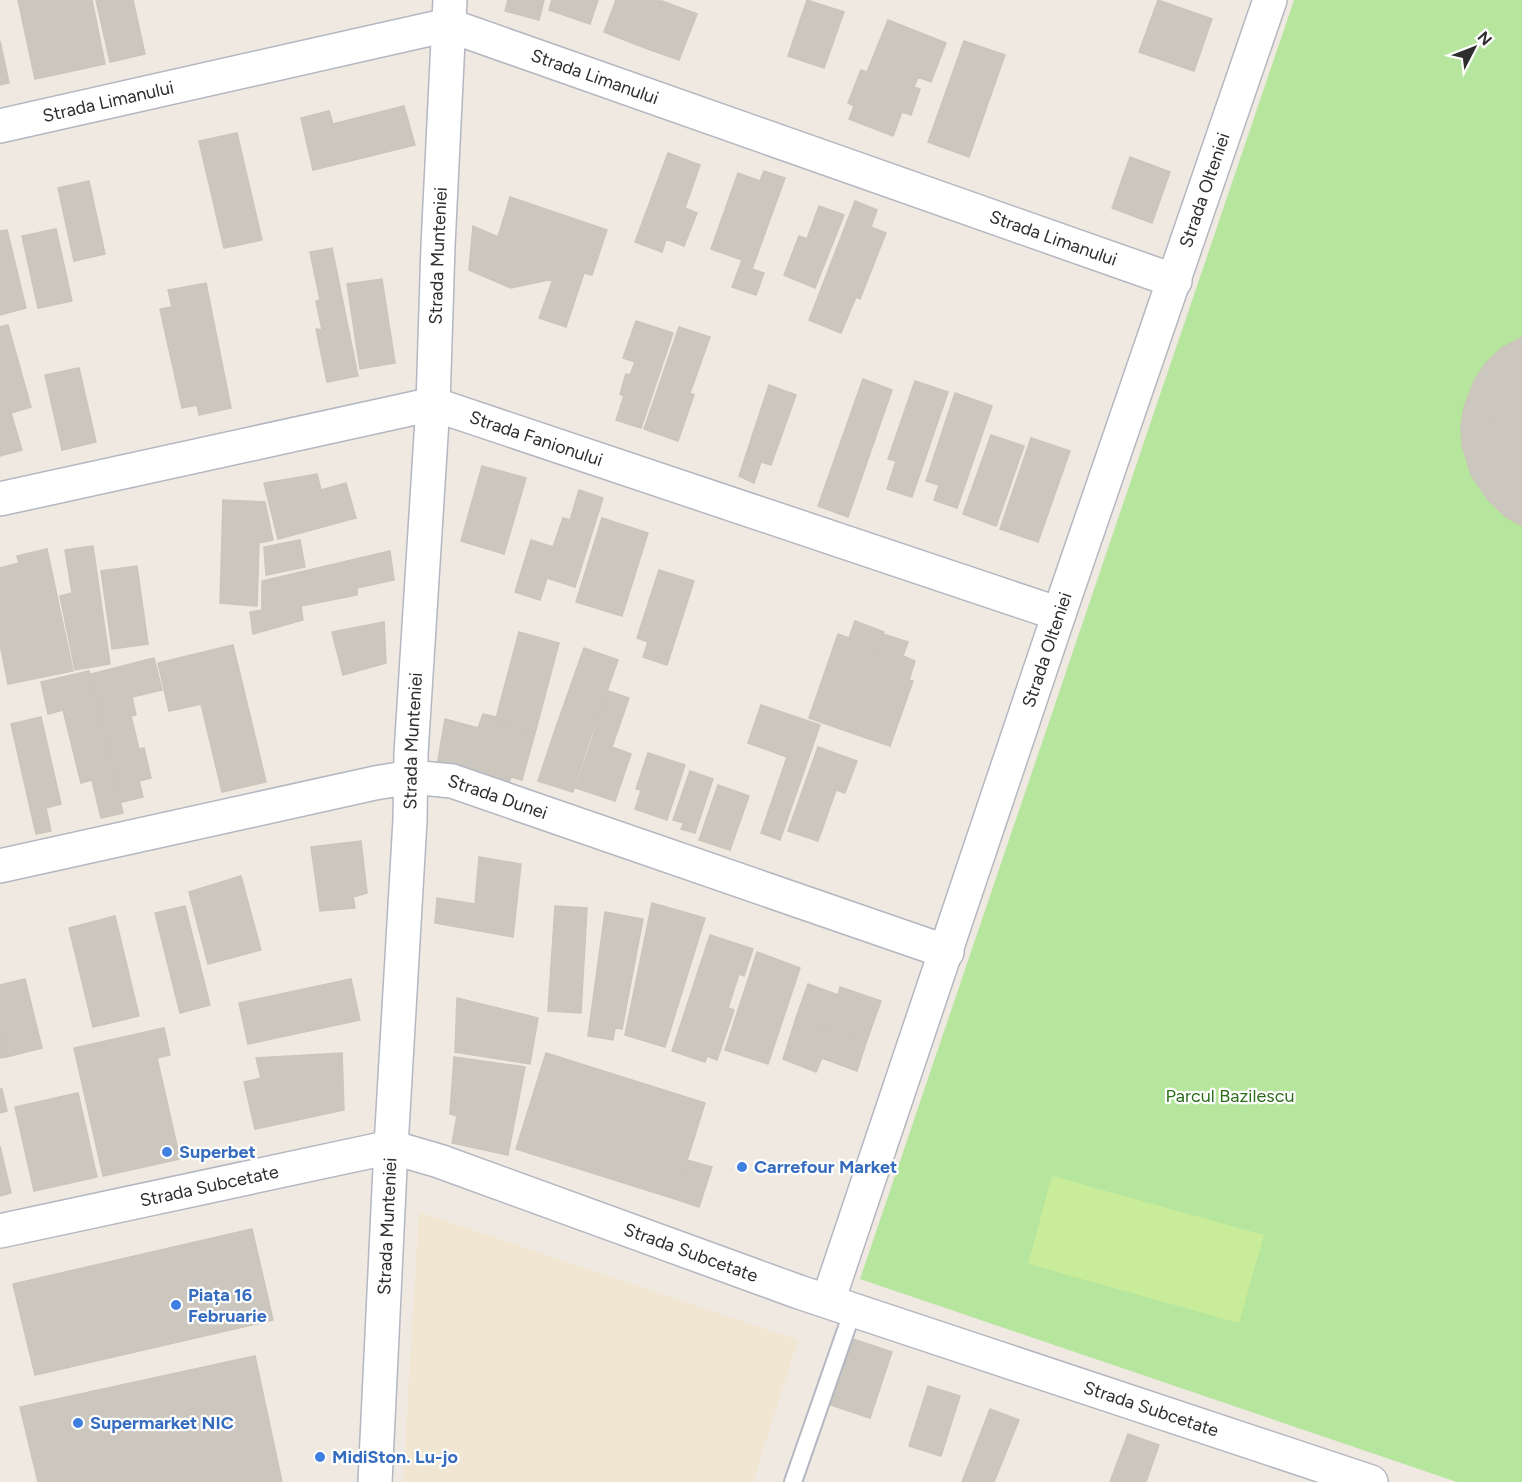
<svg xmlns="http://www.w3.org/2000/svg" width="1522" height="1482" viewBox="0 0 1522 1482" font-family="Figtree,sans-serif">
<rect width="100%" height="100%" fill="#efe9e1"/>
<!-- education -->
<path fill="#f0e6d1" d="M419,1212L798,1340L753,1482H403Z"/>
<!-- green -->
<path fill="#b6e59e" d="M1294,0H1522V1482H1457L860,1279Z"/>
<!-- pitch -->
<path fill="#c9ec9a" d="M1052,1176L1264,1235L1239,1323L1028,1264Z"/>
<!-- building -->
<path fill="#cbc7bf" stroke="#cbc5ba" stroke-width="1.5" d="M18,0H92L105,64L35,79Z
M96,0H133L145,54L110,62Z
M508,0H544L539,20L505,11Z
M552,0H598L590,24L549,10Z
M616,0L662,1L645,48L604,32Z
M807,0L844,12L824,68L788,56Z
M1158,0L1212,19L1194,71L1139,52Z
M662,1L697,14L679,60L645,48Z
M888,20L946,43L931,82L918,77L914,87L920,89L911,115L902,112L893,136L849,119L854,106L848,103L861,70L867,72Z
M0,41L9,83L0,85Z
M964,41L1005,55L969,157L928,142Z
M404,106L415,145L313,170L301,118L329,111L333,124Z
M237,133L262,240L224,248L199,141Z
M668,153L700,165L685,208L697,213L684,246L666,239L662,252L635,242Z
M1130,157L1170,172L1152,223L1112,208Z
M764,171L785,178L752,269L764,273L756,295L732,287L742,260L711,249L738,173L760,181Z
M89,181L105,254L74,261L58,188Z
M510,197L607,230L592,275L584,273L566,327L539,318L553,279L511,288L469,270L473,226L498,237Z
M855,201L877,210L871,227L886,233L860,299L856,297L841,333L809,320Z
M819,206L844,215L815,288L784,275L799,236L807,239Z
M56,229L72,301L38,308L22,236Z
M7,230L26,308L0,315V231Z
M332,248L358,376L327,382L316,329L322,330L316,301L320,300L310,252Z
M382,279L395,363L360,369L347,284Z
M206,283L231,408L199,415L197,405L182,408L160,309L172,307L168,290Z
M636,321L673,333L641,428L616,420L624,396L620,394L626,374L630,375L635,362L623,358Z
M8,325L31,407L11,413L22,450L0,456V327Z
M679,327L710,337L690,393L694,395L678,441L644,429Z
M1522,337V371L1506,387L1495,410L1492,435L1497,461L1510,484L1522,495V526L1506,517L1489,501L1471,475L1462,445L1461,426L1464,407L1475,379L1486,363L1500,349Z
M1522,337V526L1506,517L1489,501L1471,475L1462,445L1461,426L1464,407L1475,379L1486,363L1500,349Z
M1522,337V526L1506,517L1489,501L1471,475L1462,445L1461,426L1464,407L1475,379L1486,363L1500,349Z
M79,368L96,442L62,450L45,375Z
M863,379L892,390L848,517L818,506Z
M915,381L948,392L912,497L887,489L896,461L888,459Z
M769,385L796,395L771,465L761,462L754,483L739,476Z
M955,393L992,406L957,508L934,500L939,485L926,481Z
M991,435L1024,446L996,526L963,514Z
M1031,438L1070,451L1038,542L1000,529Z
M482,466L526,478L504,554L461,541Z
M317,474L321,490L346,483L356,518L278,539L264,483Z
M579,490L603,498L575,587L547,578L540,600L515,592L531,540L553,547L563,518L570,520Z
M223,500L265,502L273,540L259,543L257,606L220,603Z
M602,518L648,533L622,616L576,602Z
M300,540L305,567L266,575L264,547Z
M93,546L110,664L75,670L60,596L72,593L65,550Z
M47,549L73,671L8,684L0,644V568L19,563L17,556Z
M390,551L394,580L357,588V595L301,606L303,620L253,634L250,612L262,610V581Z
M137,566L148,644L112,649L101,571Z
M659,570L694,581L667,665L643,657L648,642L637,638Z
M855,621L884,632L849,732L809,718L838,634L849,638Z
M384,622L386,663L343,675L332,632Z
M519,632L559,643L535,733L495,722Z
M883,634L908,642L903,656L915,661L909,680L913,681L890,746L849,732Z
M233,645L266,782L222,792L201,704L169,711L158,663Z
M584,648L618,660L589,742L555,730Z
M154,658L162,690L132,697L136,715L131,716L139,749L144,748L151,778L139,781L143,797L122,802L91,674Z
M89,671L123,813L101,818L92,780L81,783L63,710L48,714L41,682Z
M608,691L629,698L612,747L631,754L615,801L576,788Z
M761,705L820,725L780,840L761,833L787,757L748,743Z
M483,714L497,717L495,722L502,723L487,776L437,766L445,719L478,728Z
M41,717L61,804L46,808L51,831L36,834L11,724Z
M502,723L535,733L522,780L511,777L509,783L487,776Z
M555,730L589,742L573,792L538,781Z
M818,747L857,761L845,793L836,790L818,841L788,831Z
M648,753L685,765L667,820L635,809L641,790L636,789Z
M690,771L713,779L695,833L681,829L684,823L673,820Z
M718,785L749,796L730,850L699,840Z
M361,841L367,893L353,897L355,908L320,911L311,847Z
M479,857L521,864L513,937L435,923L437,898L475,904Z
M241,876L261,950L208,964L189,892Z
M652,903L705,918L665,1047L625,1035Z
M185,906L210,1005L180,1013L155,913Z
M555,906L587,908L581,1013L548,1011Z
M605,912L643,919L622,1029L615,1028L613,1040L588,1036Z
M115,916L139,1016L93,1027L69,928Z
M710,935L753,949L744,976L739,974L728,1008L734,1010L717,1060L707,1056L705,1062L672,1051Z
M757,952L800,968L768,1064L725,1050Z
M25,979L42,1048L6,1057L0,1029V985Z
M351,979L360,1020L248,1044L239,1003Z
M808,984L838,995L840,987L881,1001L866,1043L796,1018Z
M457,998L538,1018L530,1064L455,1052Z
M796,1018L866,1043L857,1071L822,1058L816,1072L783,1059Z
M164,1028L170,1055L157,1058L180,1159L103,1176L74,1048Z
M0,1029L6,1057L0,1058Z
M342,1053L344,1110L255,1129L244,1082L261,1078L256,1058Z
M546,1053L705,1103L675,1199L516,1149Z
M454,1057L525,1067L508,1155L452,1143L457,1116L450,1114Z
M0,1089H2L7,1111L0,1113Z
M78,1093L97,1177L34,1191L15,1107Z
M0,1146L11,1193L0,1196Z
M687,1160L712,1167L699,1207L675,1199Z
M252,1229L273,1320L35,1375L13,1284Z
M853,1339L892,1352L870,1418L831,1405Z
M255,1356L282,1482H38L20,1407Z
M928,1386L960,1396L941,1456L909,1446Z
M990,1409L1019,1420L994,1482H962Z
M1128,1434L1159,1445L1146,1482H1110Z"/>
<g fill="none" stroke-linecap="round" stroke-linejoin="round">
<defs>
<path id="service" d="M793,1482L853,1310"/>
<g id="minor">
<path id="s1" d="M0,126L448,25L1175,281"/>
<path id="s2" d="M0,499L433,404L1059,614"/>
<path id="s3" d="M0,866L375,783L411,777L452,781L947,952"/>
<path id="s4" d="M828,1301L1059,614L1270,0"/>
<path id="s5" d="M375,1482L391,1147L410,820L411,754L433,404L438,246L450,0"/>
</g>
<g id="tertiary">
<path id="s6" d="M0,1231L391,1147L439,1161L799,1292L1371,1482"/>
</g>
</defs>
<!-- service casing -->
<use href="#service" stroke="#b4b7c1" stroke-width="20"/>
<!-- minor casing -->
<use href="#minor" stroke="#b4b7c1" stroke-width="36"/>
<!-- tertiary casing -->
<use href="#tertiary" stroke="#b4b7c1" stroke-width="36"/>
<!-- service -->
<use href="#service" stroke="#fff" stroke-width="16"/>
<!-- minor -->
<use href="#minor" stroke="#fff" stroke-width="33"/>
<!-- tertiary -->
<use href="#tertiary" stroke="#fff" stroke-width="33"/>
</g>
<!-- markers -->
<g fill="#3f7fe0" stroke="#fff" stroke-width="2">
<circle cx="167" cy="1152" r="6"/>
<circle cx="742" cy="1167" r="6"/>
<circle cx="176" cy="1305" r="6"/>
<circle cx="78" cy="1423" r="6"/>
<circle cx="320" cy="1457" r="6"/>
</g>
<g text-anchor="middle" stroke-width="4.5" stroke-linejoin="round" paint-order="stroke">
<!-- street labels -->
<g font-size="18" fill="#2e2e2e" stroke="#fff">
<text dy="6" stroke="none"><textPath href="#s1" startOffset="615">Strada Limanului</textPath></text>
<text dy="6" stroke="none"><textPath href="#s1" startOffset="111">Strada Limanului</textPath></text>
<text dy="6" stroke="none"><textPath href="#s4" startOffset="1173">Strada Olteniei</textPath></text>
<text dy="6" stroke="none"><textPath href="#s1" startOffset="1101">Strada Limanului</textPath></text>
<text dy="6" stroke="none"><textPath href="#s5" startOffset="1228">Strada Munteniei</textPath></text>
<text dy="6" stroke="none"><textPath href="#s2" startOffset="552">Strada Fanionului</textPath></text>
<text dy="6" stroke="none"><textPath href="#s4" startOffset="687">Strada Olteniei</textPath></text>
<text dy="6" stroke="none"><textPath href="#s5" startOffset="742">Strada Munteniei</textPath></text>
<text dy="6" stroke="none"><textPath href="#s3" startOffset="510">Strada Dunei</textPath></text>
<text dy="6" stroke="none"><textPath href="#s6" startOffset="214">Strada Subcetate</textPath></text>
<text dy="6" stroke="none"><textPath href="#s5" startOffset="256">Strada Munteniei</textPath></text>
<text dy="6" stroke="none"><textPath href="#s6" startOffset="718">Strada Subcetate</textPath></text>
<text dy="6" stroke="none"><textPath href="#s6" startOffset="1204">Strada Subcetate</textPath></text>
</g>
<!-- park labels -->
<g font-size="18" fill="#2c6e1b" stroke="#fff">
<text x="1230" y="1102">Parcul Bazilescu</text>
</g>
<!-- shop labels -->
<g font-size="18" font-weight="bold" fill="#366cbe" stroke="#fff" text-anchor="start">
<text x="179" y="1158">Superbet</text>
<text x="754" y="1173">Carrefour Market</text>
<text x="188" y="1301">Piața 16<tspan x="188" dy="21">Februarie</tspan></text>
<text x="90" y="1429">Supermarket NIC</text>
<text x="332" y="1463">MidiSton. Lu-jo</text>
</g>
</g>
<!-- north arrow -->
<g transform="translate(1474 48) rotate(48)" stroke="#ffffff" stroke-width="4.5" paint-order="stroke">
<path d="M0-4.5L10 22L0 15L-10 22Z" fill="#2e2e2e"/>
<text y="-9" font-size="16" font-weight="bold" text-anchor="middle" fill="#2e2e2e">N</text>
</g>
</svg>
